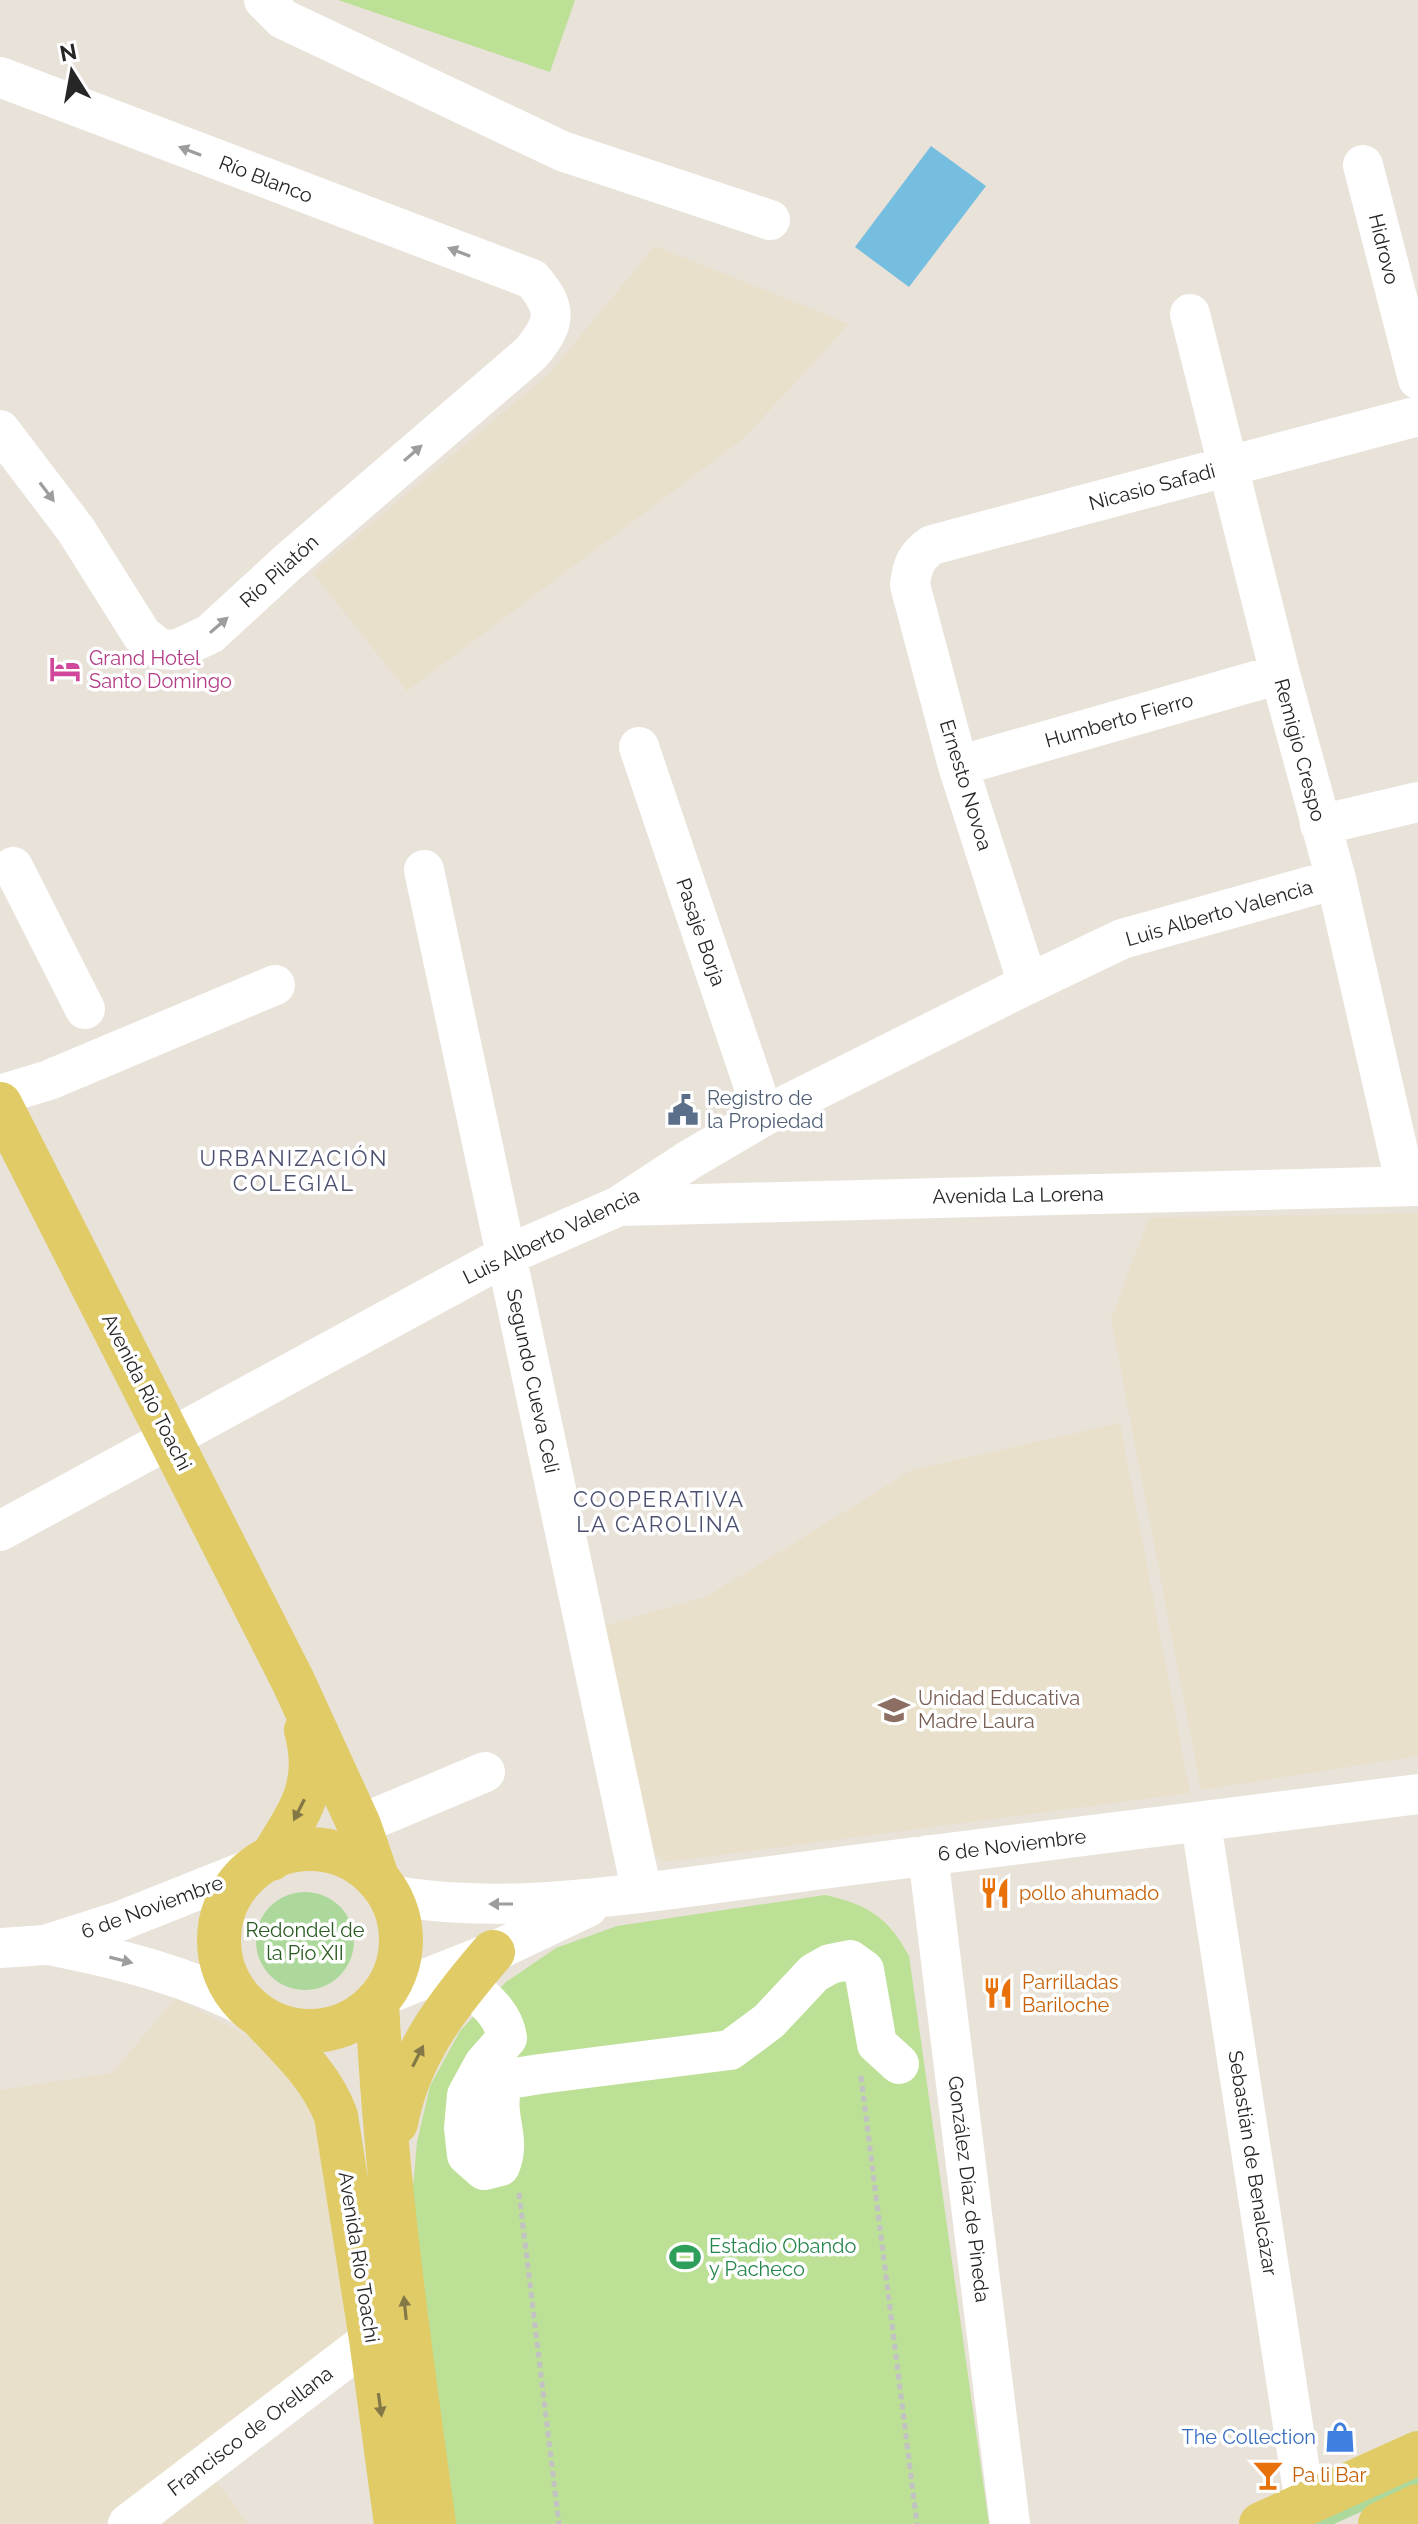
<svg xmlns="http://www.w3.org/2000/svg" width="1418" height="2524" viewBox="0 0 1418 2524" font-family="Raleway,sans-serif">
<rect width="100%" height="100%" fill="#e8e2d9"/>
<!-- education -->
<path fill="#e8e0ca" d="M655,246L849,324L743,439L407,691L313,573L550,373Z
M1418,1213V1756L1201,1790L1111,1319L1149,1218Z
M1120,1423L1190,1793L667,1862L643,1850L596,1628L708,1596L912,1470Z
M176,1998L249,2037L275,2061L327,2133L362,2334L102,2524H0V2090L112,2073Z
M217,2482L248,2524H162Z"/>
<!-- green -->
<path fill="#acd99b" d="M256 1941a49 49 0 1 1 98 0a49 49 0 1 1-98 0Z
M1418,2471V2486L1334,2524H1301Z"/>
<!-- pitch -->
<path fill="#bde097" d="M338,0H575L550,72Z
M825,1895C867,1904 889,1918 909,1956L989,2524H453L412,2198L417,2142L430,2086L460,2031L506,1982L556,1948L617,1926Z"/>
<!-- water -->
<path fill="#76bee0" d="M931,146L986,186L909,287L855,247Z"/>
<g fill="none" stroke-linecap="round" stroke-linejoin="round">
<!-- path -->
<path stroke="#c2c2c2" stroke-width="5" stroke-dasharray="6 4" stroke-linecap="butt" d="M861,2076L917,2524
M519,2193L559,2524"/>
<!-- minor -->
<path stroke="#fff" stroke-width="40" d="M264,0L283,19L562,151L770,220
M0,77L532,279C558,309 556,323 531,353L286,564L210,634L176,650L160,649L142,635L76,530L0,430
M1363,165L1418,379
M1190,314L1280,674L1336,879L1406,1186
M639,747L764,1116
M958,766L1280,674
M1320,825L1418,802
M13,867L85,1009
M424,870L642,1893
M1028,984L958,766L910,585C912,566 916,556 932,545L1418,416
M0,1095L49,1080L275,985
M619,1206L1418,1186
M0,1531L507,1255L619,1206L689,1160L764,1116L1028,984L1122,939L1336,879
M1201,1823L1305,2504
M359,1825L485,1772
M928,1855L1010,2524
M389,1895C484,1912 578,1901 673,1889C733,1881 793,1873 853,1865C1041,1840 1230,1819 1418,1794
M49,1945C121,1959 188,1976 253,2010
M0,1948L45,1945L120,1921L258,1866
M466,1983C483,1998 504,2014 507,2038L484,2064L467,2095L464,2128L467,2155L484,2170L500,2166C512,2137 493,2118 502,2085L515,2078L540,2074L730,2050L769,2021L814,1973L830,1964L850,1960L864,1970L877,2044L899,2064
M382,1996L493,1952L588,1907
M128,2524L371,2339"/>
<!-- major -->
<path stroke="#e0cb66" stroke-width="44" d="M0,1104L293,1681L359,1825L378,1880
M219 1940a91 91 0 1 1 182 0a91 91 0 1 1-182 0Z
M271,1859C299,1812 321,1787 306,1730
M377,2001C385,2176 410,2351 434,2524
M261,2017C289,2047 322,2077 336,2116L371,2339L396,2524
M396,2123C409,2054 448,2004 493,1952
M1261,2524L1418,2453
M1380,2524L1418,2506"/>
</g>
<!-- one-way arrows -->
<defs><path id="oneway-solid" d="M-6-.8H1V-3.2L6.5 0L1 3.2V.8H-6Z" transform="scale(2)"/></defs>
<g fill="#9d9d9d">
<use href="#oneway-solid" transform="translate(190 151) rotate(-159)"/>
<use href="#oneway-solid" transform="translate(459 252) rotate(-159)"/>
<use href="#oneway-solid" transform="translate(413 453) rotate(-41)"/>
<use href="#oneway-solid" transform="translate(47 492) rotate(53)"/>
<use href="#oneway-solid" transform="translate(219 625) rotate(-41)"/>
<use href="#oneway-solid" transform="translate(501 1904) rotate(-180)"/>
<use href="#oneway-solid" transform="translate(121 1960) rotate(14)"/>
</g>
<g fill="#837846">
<use href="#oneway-solid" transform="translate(299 1810) rotate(117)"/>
<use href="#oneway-solid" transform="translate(418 2056) rotate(-63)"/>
<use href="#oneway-solid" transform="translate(405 2308) rotate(-96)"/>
<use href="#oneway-solid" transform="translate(380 2405) rotate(82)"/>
</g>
<!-- icons -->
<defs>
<symbol id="hotel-bare" viewBox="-9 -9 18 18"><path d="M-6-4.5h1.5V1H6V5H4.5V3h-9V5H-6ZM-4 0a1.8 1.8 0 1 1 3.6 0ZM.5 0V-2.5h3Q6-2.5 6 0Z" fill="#d1479c" stroke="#fff" stroke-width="2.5" paint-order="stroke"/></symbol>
<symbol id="civic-bare" viewBox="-9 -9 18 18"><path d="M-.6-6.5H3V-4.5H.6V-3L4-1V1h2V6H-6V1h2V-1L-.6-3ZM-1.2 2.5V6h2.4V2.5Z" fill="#5c6f8a" stroke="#fff" stroke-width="2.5" paint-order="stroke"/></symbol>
<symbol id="school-bare" viewBox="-9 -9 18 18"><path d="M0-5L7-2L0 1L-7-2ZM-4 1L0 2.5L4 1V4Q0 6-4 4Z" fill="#8d6e63" stroke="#fff" stroke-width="2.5" paint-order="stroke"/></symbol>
<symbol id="restaurant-bare" viewBox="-9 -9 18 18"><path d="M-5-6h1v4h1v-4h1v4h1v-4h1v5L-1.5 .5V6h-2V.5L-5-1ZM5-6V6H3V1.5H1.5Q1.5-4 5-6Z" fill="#e8710a" stroke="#fff" stroke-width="2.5" paint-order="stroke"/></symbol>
<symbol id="stadium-bare" viewBox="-9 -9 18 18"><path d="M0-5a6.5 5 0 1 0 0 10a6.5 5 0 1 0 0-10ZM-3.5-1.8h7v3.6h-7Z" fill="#2e9e5b" stroke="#fff" stroke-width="2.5" paint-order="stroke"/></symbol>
<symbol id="shop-bare" viewBox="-9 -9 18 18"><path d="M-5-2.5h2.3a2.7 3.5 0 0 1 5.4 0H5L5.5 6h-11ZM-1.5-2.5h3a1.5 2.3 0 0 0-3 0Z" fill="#3f7fe0" stroke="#fff" stroke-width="2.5" paint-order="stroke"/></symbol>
<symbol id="bar-bare" viewBox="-9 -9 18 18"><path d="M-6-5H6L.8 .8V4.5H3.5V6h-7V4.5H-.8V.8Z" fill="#e8710a" stroke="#fff" stroke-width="2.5" paint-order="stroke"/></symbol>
</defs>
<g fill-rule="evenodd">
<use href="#hotel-bare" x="43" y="647" width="44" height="44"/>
<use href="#civic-bare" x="661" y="1088" width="44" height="44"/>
<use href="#school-bare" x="872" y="1688" width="44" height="44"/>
<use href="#restaurant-bare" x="973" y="1871" width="44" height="44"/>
<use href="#restaurant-bare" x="976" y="1971" width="44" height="44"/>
<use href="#stadium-bare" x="663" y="2235" width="44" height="44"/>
<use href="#shop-bare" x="1318" y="2415" width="44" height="44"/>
<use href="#bar-bare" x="1246" y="2453" width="44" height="44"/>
</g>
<g text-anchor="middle" stroke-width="7" stroke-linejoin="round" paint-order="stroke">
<!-- street labels -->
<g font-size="20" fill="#262626" stroke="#fff">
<text transform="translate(266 179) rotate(21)" y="7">Río Blanco</text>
<text transform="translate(1384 249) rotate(76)" y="7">Hidrovo</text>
<text transform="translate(1152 487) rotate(-15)" y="7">Nicasio Safadi</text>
<text transform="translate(279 571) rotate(-42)" y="7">Río Pilatón</text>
<text transform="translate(1119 720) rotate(-16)" y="7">Humberto Fierro</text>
<text transform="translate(1300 750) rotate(75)" y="7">Remigio Crespo</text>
<text transform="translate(966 785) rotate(73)" y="7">Ernesto Novoa</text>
<text transform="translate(1219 913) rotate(-16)" y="7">Luis Alberto Valencia</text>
<text transform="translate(701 932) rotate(71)" y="7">Pasaje Borja</text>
<text transform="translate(1018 1195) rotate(-1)" y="7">Avenida La Lorena</text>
<text transform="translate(551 1236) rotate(-26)" y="7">Luis Alberto Valencia</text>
<text transform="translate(533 1381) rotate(78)" y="7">Segundo Cueva Celi</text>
<text transform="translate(147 1392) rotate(63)" y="7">Avenida Río Toachi</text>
<text transform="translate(1012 1845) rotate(-7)" y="7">6 de Noviembre</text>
<text transform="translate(152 1907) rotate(-20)" y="7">6 de Noviembre</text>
<text transform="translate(1253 2163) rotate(81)" y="7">Sebastián de Benalcázar</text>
<text transform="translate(969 2189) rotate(83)" y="7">González Díaz de Pineda</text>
<text transform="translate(359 2257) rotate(81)" y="7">Avenida Río Toachi</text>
<text transform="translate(250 2431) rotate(-37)" y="7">Francisco de Orellana</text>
</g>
<!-- hotel labels -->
<g font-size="20" fill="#b23c85" stroke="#fff" text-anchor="start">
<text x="89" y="665">Grand Hotel<tspan x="89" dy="23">Santo Domingo</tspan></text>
</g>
<!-- service labels -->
<g font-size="20" fill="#4e5e75" stroke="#fff" text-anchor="start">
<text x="707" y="1105">Registro de<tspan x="707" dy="23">la Propiedad</tspan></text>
</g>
<!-- education labels -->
<g font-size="20" fill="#785e54" stroke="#fff" text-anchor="start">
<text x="918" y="1705">Unidad Educativa<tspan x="918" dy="23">Madre Laura</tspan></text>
</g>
<!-- food labels -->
<g font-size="20" fill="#c56008" stroke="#fff" text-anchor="start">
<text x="1019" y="1900">pollo ahumado</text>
<text x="1022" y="1989">Parrilladas<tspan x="1022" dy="23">Bariloche</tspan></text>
<text x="1292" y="2482">Pa li Bar</text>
</g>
<!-- park labels -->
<g font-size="20" fill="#295a20" stroke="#fff">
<text x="305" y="1937">Redondel de<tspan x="305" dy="23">la Pío XII</tspan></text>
</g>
<!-- leisure labels -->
<g font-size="20" fill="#27864d" stroke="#fff" text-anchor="start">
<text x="709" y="2253">Estadio Obando<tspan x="709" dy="23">y Pacheco</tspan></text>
</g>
<!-- shop labels -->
<g font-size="20" fill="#366cbe" stroke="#fff" text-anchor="end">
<text x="1316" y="2444">The Collection</text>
</g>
<!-- neighbourhood labels -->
<g font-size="22" letter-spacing="2" fill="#4c5172" stroke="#fff">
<text x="294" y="1166">URBANIZACIÓN<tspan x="294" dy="25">COLEGIAL</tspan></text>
<text x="659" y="1507">COOPERATIVA<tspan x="659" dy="25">LA CAROLINA</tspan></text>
</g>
</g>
<!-- north arrow -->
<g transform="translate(72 72) rotate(349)" stroke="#ffffff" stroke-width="6" paint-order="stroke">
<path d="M0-6L14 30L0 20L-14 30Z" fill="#262626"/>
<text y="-12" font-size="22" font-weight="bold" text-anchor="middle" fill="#262626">N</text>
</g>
</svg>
